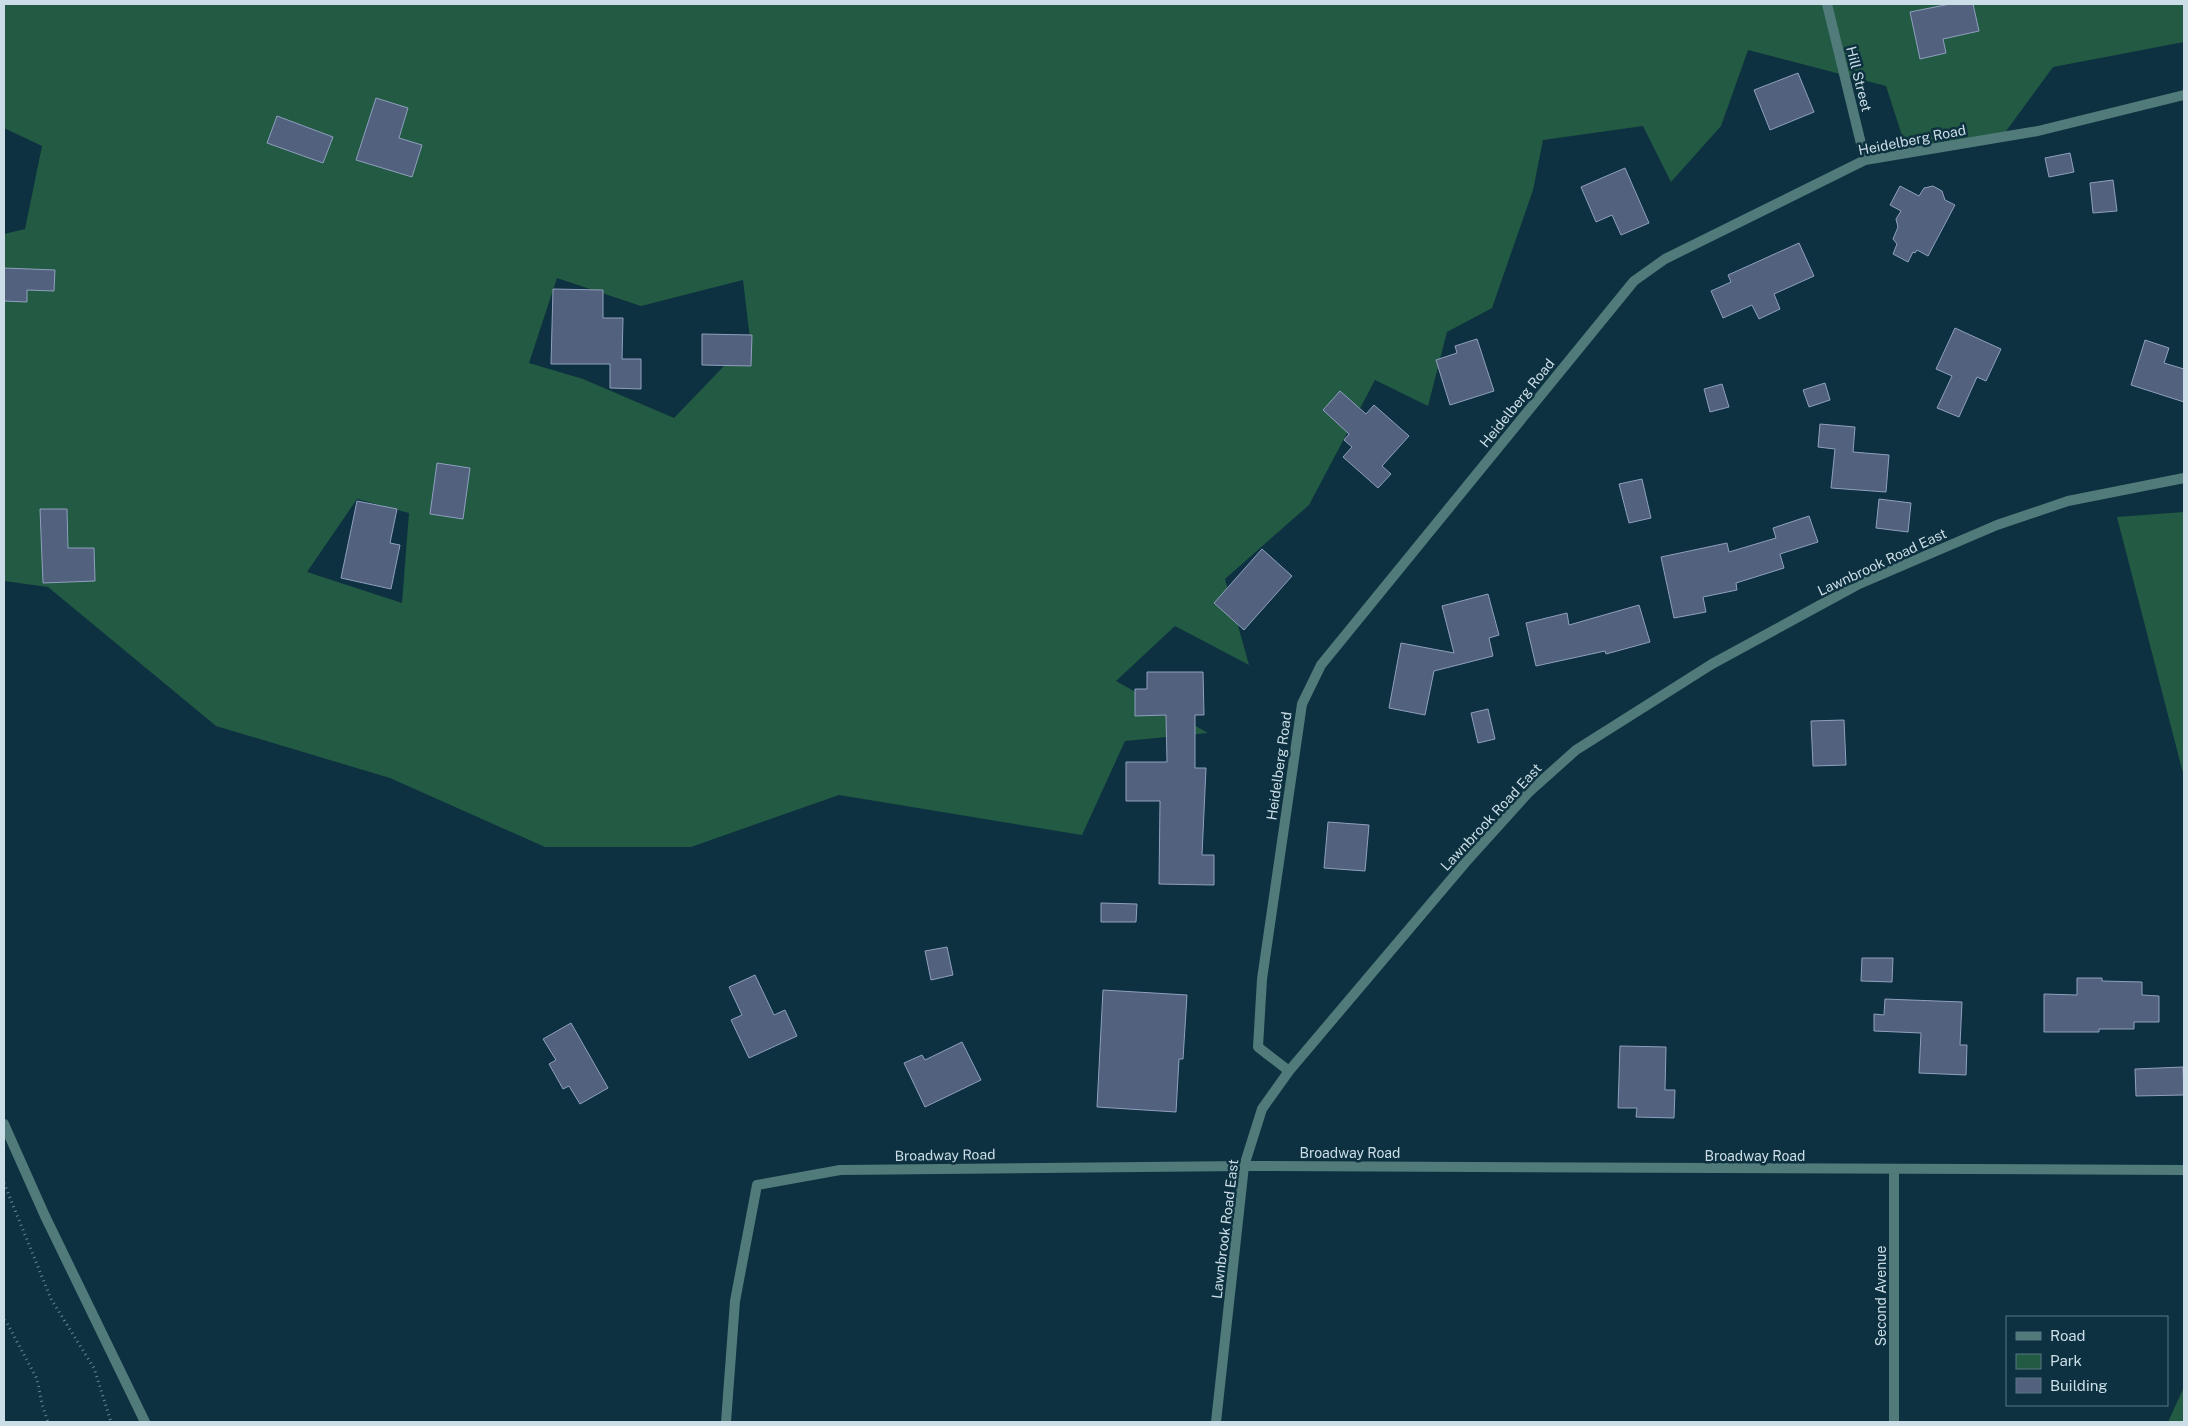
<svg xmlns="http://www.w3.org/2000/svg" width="2188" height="1426" viewBox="0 0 2188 1426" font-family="'Public Sans',sans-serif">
<rect width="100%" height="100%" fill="#0d3140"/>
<!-- green -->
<path fill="#235a43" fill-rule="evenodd" d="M4,4H2184V42L2053,67L2001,138L1906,148L1886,86L1748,50L1721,126L1671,182L1643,126L1543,140L1533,190L1492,308L1447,332L1428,406L1375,380L1309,505L1225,579L1249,665L1175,626L1116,681L1208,733L1125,741L1082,835L839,795L691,847H545L390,778L216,726L48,587L4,581V234L25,229L42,146L4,128ZM557,278L641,306L743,280L750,339L674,418L583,379L529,363ZM357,499L409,513L402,603L307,572Z
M2184,512V777L2117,517Z
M2184,1387V1422H2168Z"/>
<!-- building -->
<path fill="#52617d" stroke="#8fa0bf" d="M1950,4H1973L1979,31L1943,39L1946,53L1920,59L1910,12Z
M1798,73L1814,112L1770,130L1754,90Z
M376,98L408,108L399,138L422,145L412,177L356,160Z
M277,116L333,137L323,163L267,143Z
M2070,153L2074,172L2049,177L2045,158Z
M1625,168L1649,223L1621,235L1612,215L1596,222L1581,187Z
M2113,180L2117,211L2093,213L2090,183Z
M1900,186L1919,196L1924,188L1933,186L1942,191L1945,200L1955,205L1928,256L1917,250L1915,253L1913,252L1908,262L1893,254L1897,244L1893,239L1898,227L1896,219L1901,211L1890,205Z
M1799,243L1814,276L1774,294L1780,309L1759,319L1752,305L1723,318L1711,291L1731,282L1728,275Z
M4,268L55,270L54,291L27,290V302L4,301Z
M553,289L603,290V318H623L622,359H641V389L610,388V364H551Z
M1955,328L2001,349L1986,381L1977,377L1959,417L1937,408L1952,376L1936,369Z
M702,334L752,335L751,366L702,365Z
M1477,339L1494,391L1450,405L1436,360L1457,353L1455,346Z
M2145,340L2169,348L2164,363L2184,369V402L2131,385Z
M1825,383L1830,400L1809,407L1803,390Z
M1722,384L1729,407L1710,412L1704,389Z
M1340,391L1366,414L1374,405L1409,436L1382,466L1391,474L1378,488L1343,457L1352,447L1344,440L1349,434L1323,410Z
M1820,424L1855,427L1853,452L1889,455L1886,492L1831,488L1835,449L1818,447Z
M437,463L470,468L463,519L430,514Z
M1642,479L1651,518L1629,523L1619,484Z
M1879,499L1911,503L1908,532L1876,528Z
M357,501L397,509L390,543L400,545L391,589L341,578Z
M40,509H67L68,548H94L95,581L43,583Z
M1809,516L1818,542L1780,554L1784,568L1736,583L1737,590L1703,597L1706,612L1674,618L1661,557L1727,543L1729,552L1776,538L1773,528Z
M1262,549L1292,576L1244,630L1214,603Z
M1488,594L1499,635L1489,638L1493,656L1434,671L1425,715L1389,708L1401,643L1454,653L1442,606Z
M1639,605L1650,642L1606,654L1605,651L1536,666L1526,623L1567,613L1569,625Z
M1147,672H1203L1204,715H1195V768H1206L1202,855H1214V885L1159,884L1160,801H1126V762H1167L1166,715L1135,716V689H1147Z
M1488,709L1495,739L1478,743L1471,713Z
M1844,720L1846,765L1813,766L1811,721Z
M1328,822L1369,825L1365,871L1324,868Z
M1101,903L1137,904L1136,922H1101Z
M947,947L953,975L931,980L925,951Z
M1862,958H1893L1892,982L1861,981Z
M755,975L774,1015L785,1010L797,1036L749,1058L731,1020L742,1015L729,987Z
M2077,978H2102V981L2142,982V995L2159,996V1022H2134V1029H2099V1032H2044V994L2077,995Z
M1103,990L1187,995L1183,1059H1179L1176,1112L1097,1107Z
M1885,999L1962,1002L1960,1045H1967L1966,1075L1919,1073L1921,1033L1874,1031V1014L1884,1015Z
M571,1023L608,1088L580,1104L569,1086L563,1089L549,1064L556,1060L543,1039Z
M962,1042L981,1080L925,1107L904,1063L922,1055L925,1060Z
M1620,1046L1666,1047L1665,1090H1675L1674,1118L1636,1117L1637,1108H1618Z
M2183,1067L2184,1095L2136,1096L2135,1069Z"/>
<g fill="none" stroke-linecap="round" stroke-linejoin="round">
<!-- path -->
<path stroke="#688490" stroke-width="3" stroke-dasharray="1 4" stroke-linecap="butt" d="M4,1183L51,1299L94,1368L111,1422
M4,1320L7,1323L37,1379L42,1404L48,1422"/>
<!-- minor -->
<path stroke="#517a7a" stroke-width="10" d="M1827,4L1865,160
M1289,1071L1258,1047L1262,979L1302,704L1321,665L1634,281L1665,259L1865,160L2038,131L2184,95
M4,1124L45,1216L145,1422
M1894,1170V1422
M726,1422L735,1301L757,1185L840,1170L1244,1166L2184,1170"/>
<!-- tertiary -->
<path stroke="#517a7a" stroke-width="10" d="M1216,1422L1244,1166L1262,1109L1289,1071L1465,863L1529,792L1576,750L1712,664L1857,585L1997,525L2068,501L2184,478"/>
</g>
<g text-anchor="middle" stroke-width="5" stroke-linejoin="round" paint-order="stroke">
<!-- street labels -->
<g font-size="14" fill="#cbdee7" stroke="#0d3140">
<text transform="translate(1859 79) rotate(76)" y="5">Hill Street</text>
<text transform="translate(1912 140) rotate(-11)" y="5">Heidelberg Road</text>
<text transform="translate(1517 403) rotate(-51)" y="5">Heidelberg Road</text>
<text transform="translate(1882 562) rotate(-25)" y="5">Lawnbrook Road East</text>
<text transform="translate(1279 766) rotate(-82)" y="5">Heidelberg Road</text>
<text transform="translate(1491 817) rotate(-47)" y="5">Lawnbrook Road East</text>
<text x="1350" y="1158">Broadway Road</text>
<text transform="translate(945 1155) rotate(-1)" y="5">Broadway Road</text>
<text x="1755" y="1161">Broadway Road</text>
<text transform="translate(1225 1229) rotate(-83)" y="5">Lawnbrook Road East</text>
<text transform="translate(1881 1296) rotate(-90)" y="5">Second Avenue</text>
</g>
</g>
<!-- border -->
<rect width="2188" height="1426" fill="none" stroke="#cbdee7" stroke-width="10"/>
<!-- legend -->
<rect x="2006" y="1316" width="162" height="90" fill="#0d3140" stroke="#597683"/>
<rect x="2016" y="1332" width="25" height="8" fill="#517a7a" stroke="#597683"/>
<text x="2050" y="1341" font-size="15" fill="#cbdee7">Road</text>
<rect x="2016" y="1354" width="25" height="15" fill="#235a43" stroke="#597683"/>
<text x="2050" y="1366" font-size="15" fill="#cbdee7">Park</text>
<rect x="2016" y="1378" width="25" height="15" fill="#52617d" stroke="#597683"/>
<text x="2050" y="1391" font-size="15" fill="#cbdee7">Building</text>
</svg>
